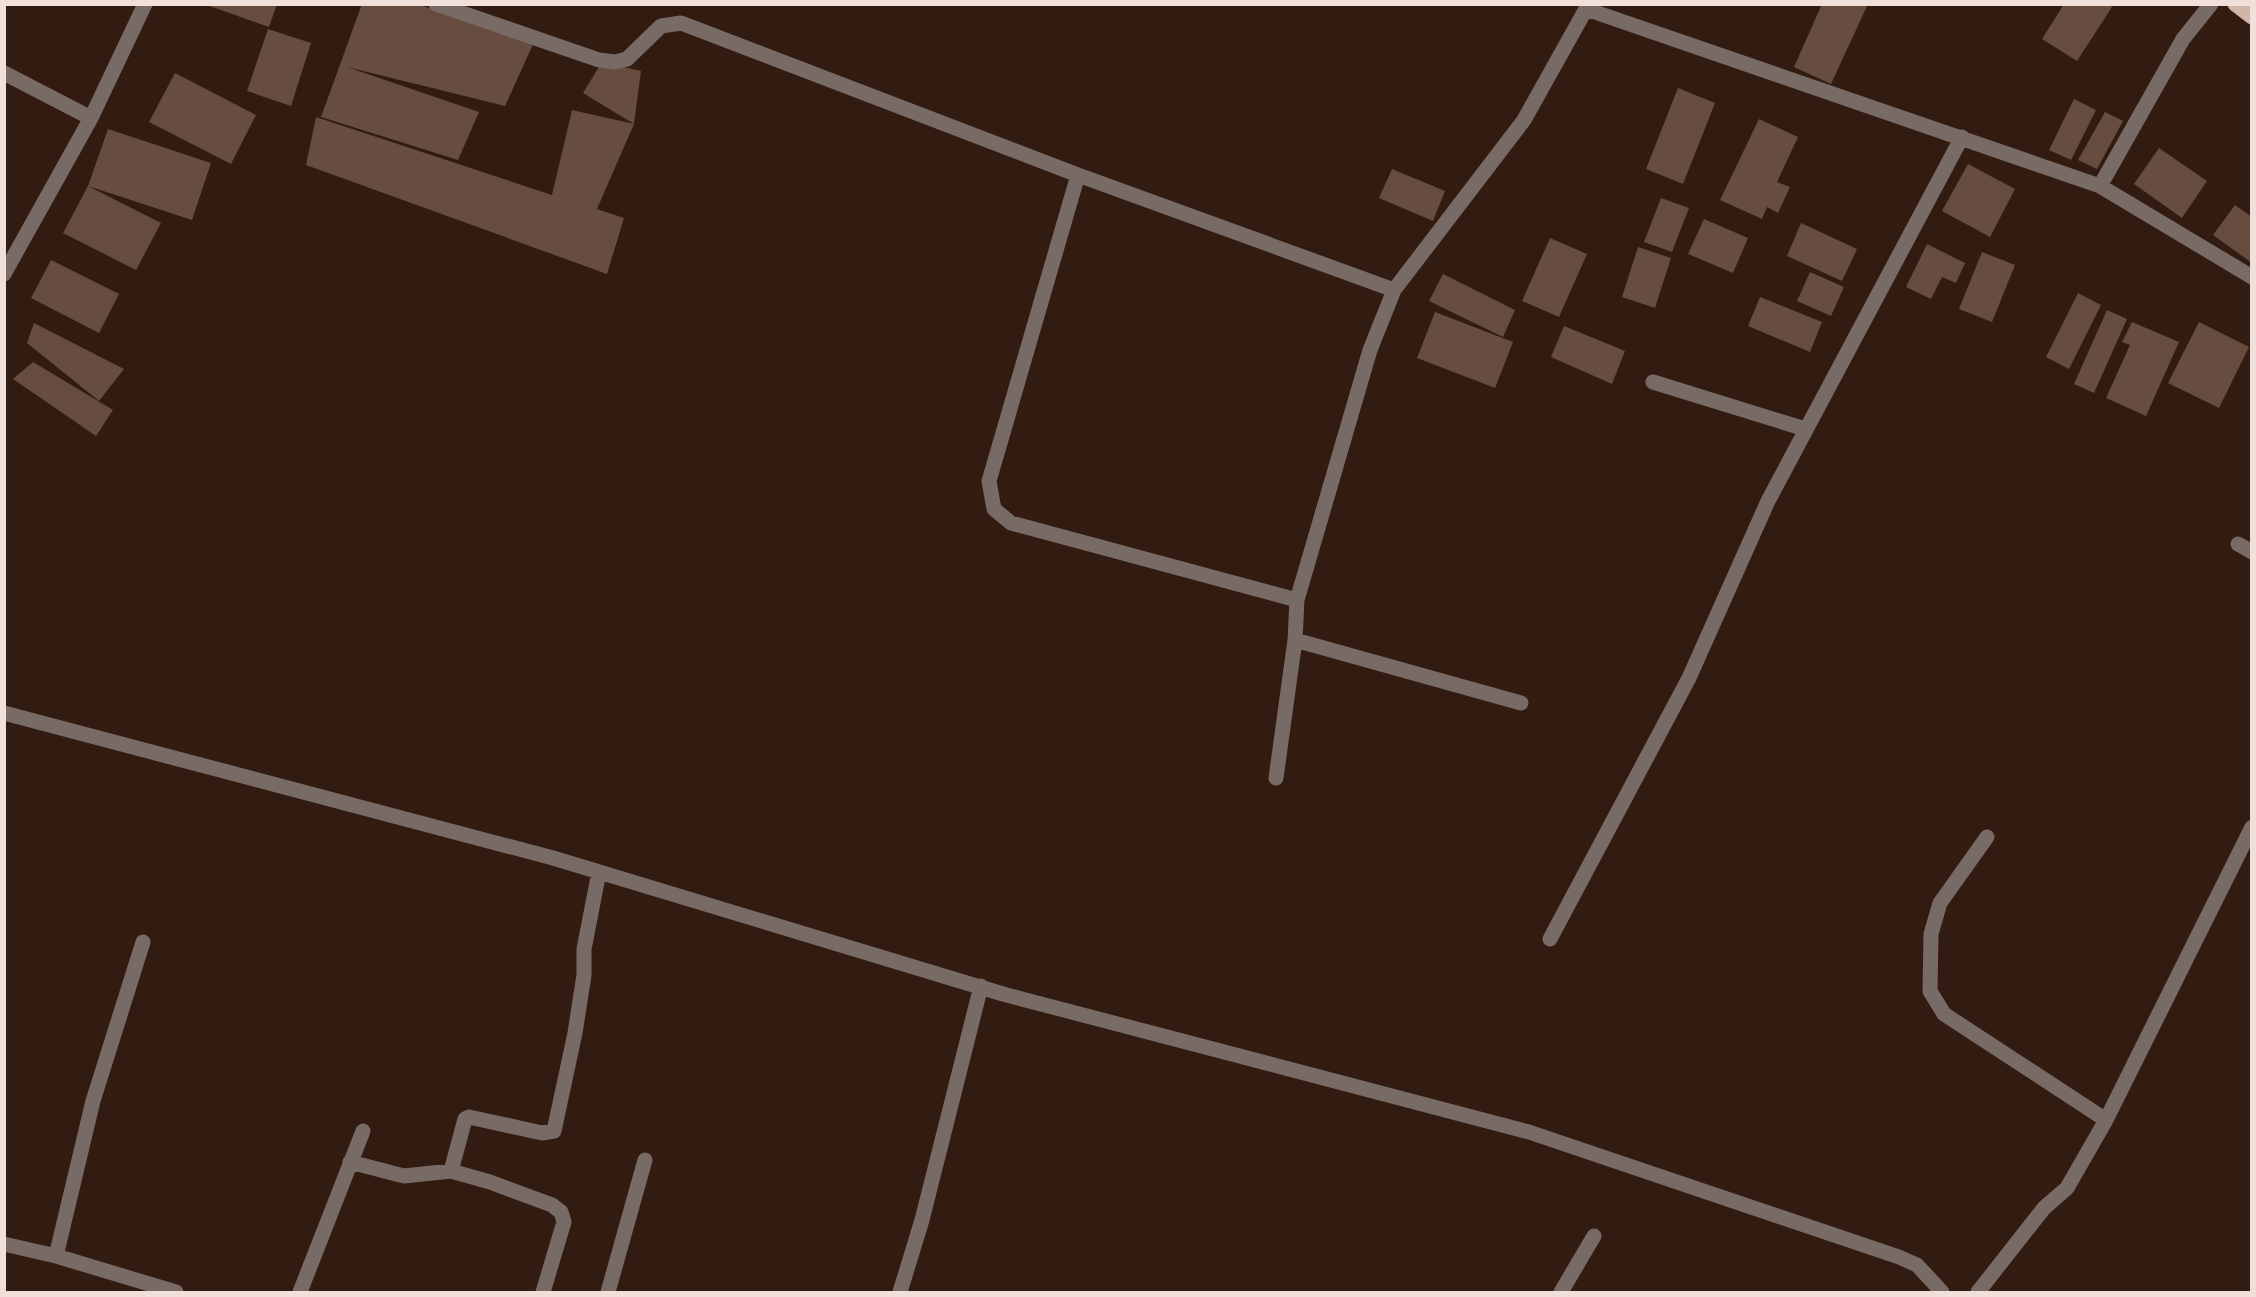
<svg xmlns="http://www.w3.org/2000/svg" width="2256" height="1297" viewBox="0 0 2256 1297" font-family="Raleway,sans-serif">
<rect width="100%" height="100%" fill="#321b10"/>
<!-- building -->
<path fill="#674c40" d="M204,4H277L269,27Z
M362,4H417L534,42L505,106L347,67L479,112L458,160L321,117Z
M1822,4H1868L1831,84L1794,67Z
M2064,4H2108L2112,7L2077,61L2042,39Z
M268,29L311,43L291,106L247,91Z
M602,62L641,71L634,124L583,93Z
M175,73L256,115L231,164L149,122Z
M1678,88L1715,103L1683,184L1646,169Z
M2074,99L2096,110L2071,160L2049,150Z
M572,110L634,124L597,209L624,218L607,274L306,165L316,117L552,195Z
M2105,112L2123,121L2097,169L2078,160Z
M1759,119L1798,137L1777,182L1790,187L1778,213L1767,207L1762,219L1720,200Z
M108,129L211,163L192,220L88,186L161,223L136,270L63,233L88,186Z
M2159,148L2207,181L2182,218L2134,184Z
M1968,164L2015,189L1990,237L1942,211Z
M1392,169L1445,191L1433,221L1379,198Z
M1661,198L1689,208L1672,252L1644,242Z
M2235,205L2252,217V263L2213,235Z
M1704,219L1748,238L1733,273L1688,254Z
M1801,223L1857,249L1842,281L1787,256Z
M1550,238L1587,254L1559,317L1522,301Z
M1927,244L1965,263L1956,283L1942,277L1931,299L1906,287Z
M1638,247L1671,258L1655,308L1622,297Z
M1982,252L2015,265L1992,322L1959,309Z
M51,260L119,294L99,333L31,298Z
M1810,272L1844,287L1831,316L1797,301Z
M1443,274L1515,310L1503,337L1429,301Z
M2078,293L2101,305L2069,369L2046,357Z
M1760,297L1822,322L1810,352L1748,326Z
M2107,310L2127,319L2094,393L2074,384Z
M1435,312L1513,342L1495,388L1417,358Z
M2132,322L2179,342L2146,416L2106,398L2130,345L2122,342Z
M2199,322L2249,347L2219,408L2168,383Z
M34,323L124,369L99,401L27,343Z
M1564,326L1625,351L1612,384L1551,357Z
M33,362L113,410L96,436L13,379Z"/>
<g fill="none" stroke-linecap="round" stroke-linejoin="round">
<!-- minor -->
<path stroke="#786b65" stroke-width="15" d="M436,4L599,60L615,62L627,59L661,26L681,23L1078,175L1394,290
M4,73L91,118
M1078,175L989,481L994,509L1011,523L1297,600
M2100,186L2252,277
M4,274L91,118L145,4
M1653,382L1805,429
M2238,544L2252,552
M1521,703L1295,640L1297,600L1370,350L1394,290L1524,120L1586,9L2100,186L2183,39L2211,4
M4,713L553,858L1003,994L1529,1132L1899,1257L1917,1265L1942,1292
M1276,778L1295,640
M1987,837L1940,903L1931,934L1930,991L1944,1014L2106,1120
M1550,939L1689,678L1768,501L1962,137
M350,1162L404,1176L451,1171L490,1182L552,1205L561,1212L564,1222L543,1292
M451,1171L465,1119L469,1117L542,1133L554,1131L575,1033L584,975V949L599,872
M4,1244L56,1256L176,1292
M56,1256L93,1101L143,942
M300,1292L363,1131
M608,1292L645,1160
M900,1292L922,1220L981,986
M1561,1292L1594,1236
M1978,1292L2044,1208L2067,1188L2106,1120L2252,827"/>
<!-- major -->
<path stroke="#d0b5a9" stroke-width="15" d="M2235,4L2252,17"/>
</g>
<!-- border -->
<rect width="2256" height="1297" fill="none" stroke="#f1e0d9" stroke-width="12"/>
</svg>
